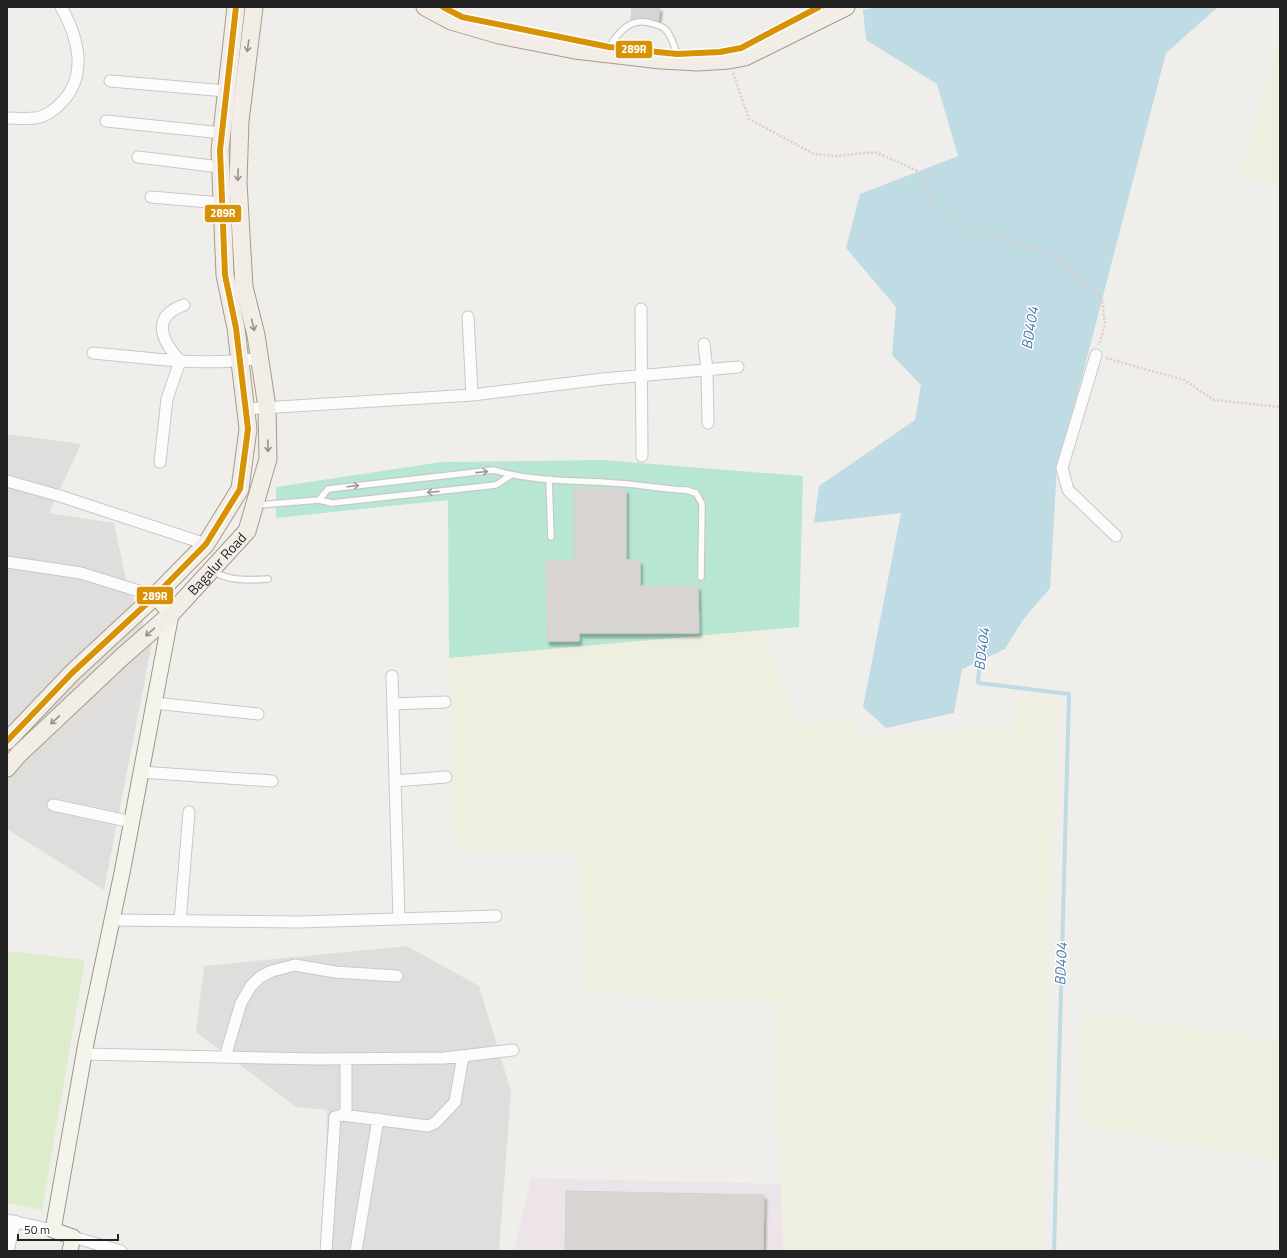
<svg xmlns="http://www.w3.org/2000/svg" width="1287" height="1258" viewBox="0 0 1287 1258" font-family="'Titillium Web',sans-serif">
<defs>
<filter id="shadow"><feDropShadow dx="2.5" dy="4.5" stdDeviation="1" flood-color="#0004"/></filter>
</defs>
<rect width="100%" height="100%" fill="#f0eeeb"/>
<!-- residential -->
<path fill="#dfdedc" d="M7,434L81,444L49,513L114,523L127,585L152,643L104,890L7,829Z
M407,946L479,986L511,1091L499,1251H323L327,1110L296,1107L196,1032L204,966Z"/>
<!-- industrial -->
<path fill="#ede4e9" d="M531,1178L781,1184L783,1251H514Z"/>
<!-- farmland -->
<path fill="#efefdf" d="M1278,41L1280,42V183L1239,177Z
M762,631L798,724L856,717L857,736L1016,730L1017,694L1059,700L1046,1011L1042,1251H783L776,1002L586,993L578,852H454L449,658Z
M1082,1013L1280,1041V1160L1081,1125Z"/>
<!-- grass -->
<path fill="#ddeccb" d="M7,951L85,960L42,1210L7,1203Z"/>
<!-- pitch -->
<path fill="#b7e6d2" d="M603,460L803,476L799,627L449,658L448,500L276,518V487L442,462Z"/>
<!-- water -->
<path fill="#bfdbe3" d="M877,7H1218L1166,53L1081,381L1057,466L1050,588L1022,621L1005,649L962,669L954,713L886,728L863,707L901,513L814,523L819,486L915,420L921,385L892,355L896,307L846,248L860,194L958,156L937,84L866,40L863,10Z"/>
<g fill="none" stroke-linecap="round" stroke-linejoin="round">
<!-- stream -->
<path stroke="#bfdbe3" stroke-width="4" d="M980,656L978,683L1069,694L1054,1251"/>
</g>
<!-- building -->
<path fill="#d7d4d2" stroke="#d3d0cc" filter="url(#shadow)" d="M632,7H660L658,21L646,18H638L631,20Z
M574,488L626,489V560H640V586H698L699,633H579V641H547L546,561H574Z
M566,1191L764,1195L763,1251H565Z"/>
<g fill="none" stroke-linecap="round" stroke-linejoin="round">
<defs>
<path id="lane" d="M609,47C620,30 632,16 654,24C657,25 662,26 665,29C672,36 674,46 677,54
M549,479L551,537
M319,500L328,489L494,470C532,482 573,480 613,483C637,484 661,489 686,490L696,493L702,504L701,577
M258,505L319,500L332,503L496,485L511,475
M214,571C229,582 250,580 268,579"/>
<path id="street" d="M110,81L226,91
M7,118C16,118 26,119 35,118C44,117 55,110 61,103C88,76 79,38 61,7
M106,121L222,133
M138,157L220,167
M151,197L221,203
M641,309L642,456
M468,317L472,395
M704,344L707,370L708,423
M93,353C149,358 204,367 260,358
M1096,355L1062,468L1068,490L1116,536
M180,361C162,341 150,317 184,305
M245,409L472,395L603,379L738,367
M160,462L167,399L180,361
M7,481L60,496L206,544
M7,562L81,573L155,596
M392,676L399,919
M154,703L258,714
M393,704L445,702
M141,772L272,781
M395,781L446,777
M53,805L132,822
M112,920L298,922L496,916
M180,921L189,812
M84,1054L317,1059L444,1058L513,1050
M225,1057L241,1003L251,986L260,977L272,971L295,965L335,972L397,976
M342,1115L346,1111V1059
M7,1220L53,1230
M73,1237L121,1251
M8,1251L15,1221
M326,1251L335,1117L342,1115L428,1126L435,1123L455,1102L463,1056
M356,1251L378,1119"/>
<path id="secondary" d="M70,1251L73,1237L53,1230L86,1043L122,873L171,614L155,596"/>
<g id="primary">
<path d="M425,7L451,21L499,35L575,50L661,60L698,62L729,60L745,57L846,7"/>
<path d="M7,741L72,673L155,596L206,544L240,489L248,429L236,328L225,275L220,150L236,7"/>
<path id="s1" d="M7,768L19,754L122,657L171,614L247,531L268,459L267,407L256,335L244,287L238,182L240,121L254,7"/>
</g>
</defs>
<!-- lane casing -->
<use href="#lane" stroke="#c9c8c7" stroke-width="8"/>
<!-- street casing -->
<use href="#street" stroke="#c9c8c7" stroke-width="13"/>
<!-- secondary casing -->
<use href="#secondary" stroke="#999a82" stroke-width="17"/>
<!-- primary casing -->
<use href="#primary" stroke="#a79c86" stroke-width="19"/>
<!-- path -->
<path stroke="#dccecd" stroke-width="2.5" stroke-dasharray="2 2" stroke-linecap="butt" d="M733,73L749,119L814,154L836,156L875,152L918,171L935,206L960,228L1028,246L1057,260L1080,277L1102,299L1105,325L1099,345
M1106,358L1184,380L1214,400L1280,407"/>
<!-- lane -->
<use href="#lane" stroke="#fdfcfc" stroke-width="5.5"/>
<!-- street -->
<use href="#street" stroke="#fdfcfc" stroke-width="11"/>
<!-- secondary -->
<use href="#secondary" stroke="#f4f4ed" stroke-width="15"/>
<!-- primary -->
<use href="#primary" stroke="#f3ede7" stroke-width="17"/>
<defs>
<path id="bus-1" d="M443,7L462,17L609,47L677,54L720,52L741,48L819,7
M7,741L72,673L155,596L206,544L240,489L248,429L236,328L225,275L220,150L236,7"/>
</defs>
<!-- bus-1 casing -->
<use href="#bus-1" stroke="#fff" stroke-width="9"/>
<!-- bus-1 -->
<use href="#bus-1" stroke="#d79205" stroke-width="6"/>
</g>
<!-- one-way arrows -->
<defs><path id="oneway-shaft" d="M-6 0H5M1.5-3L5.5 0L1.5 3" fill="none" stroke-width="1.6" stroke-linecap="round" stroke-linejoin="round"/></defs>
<g stroke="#95928e">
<use href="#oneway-shaft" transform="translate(248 46) rotate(98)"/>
<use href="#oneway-shaft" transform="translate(238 175) rotate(92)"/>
<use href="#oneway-shaft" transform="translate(253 325) rotate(76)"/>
<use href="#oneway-shaft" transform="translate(268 446) rotate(89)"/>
<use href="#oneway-shaft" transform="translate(150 632) rotate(139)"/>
<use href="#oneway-shaft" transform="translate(55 720) rotate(137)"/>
</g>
<g stroke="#9a9a9a">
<use href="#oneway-shaft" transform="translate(482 472) rotate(-6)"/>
<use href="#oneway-shaft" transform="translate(353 486) rotate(-7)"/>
<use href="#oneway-shaft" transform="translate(433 492) rotate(174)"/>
</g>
<g text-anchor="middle" stroke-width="3" stroke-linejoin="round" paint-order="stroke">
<!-- street labels -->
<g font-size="14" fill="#222" stroke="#fff">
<text dy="5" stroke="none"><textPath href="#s1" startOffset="293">Bagalur Road</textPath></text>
</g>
<!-- water labels -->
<g font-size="15" font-style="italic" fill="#4a7aab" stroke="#fff">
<text transform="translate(1030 328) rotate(-81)" y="5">BD404</text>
<text transform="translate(982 649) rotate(-83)" y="5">BD404</text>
<text transform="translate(1061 964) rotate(-88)" y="5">BD404</text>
</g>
</g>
<g stroke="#fff" stroke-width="1.5">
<rect x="615" y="40" width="38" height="19" rx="4" fill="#d79205"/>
<rect x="204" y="204" width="38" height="19" rx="4" fill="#d79205"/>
<rect x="136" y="586" width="38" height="19" rx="4" fill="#d79205"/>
</g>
<g font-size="11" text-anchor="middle" font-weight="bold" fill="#fff">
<text x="634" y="53">289R</text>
<text x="223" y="217">289R</text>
<text x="155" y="600">289R</text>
</g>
<!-- border -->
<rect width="1287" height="1258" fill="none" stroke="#222222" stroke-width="16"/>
<!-- scale -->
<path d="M18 1234v6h100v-6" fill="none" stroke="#222222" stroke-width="2"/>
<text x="24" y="1234" font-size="12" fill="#222222" stroke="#ffffff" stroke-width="3" paint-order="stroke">50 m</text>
</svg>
